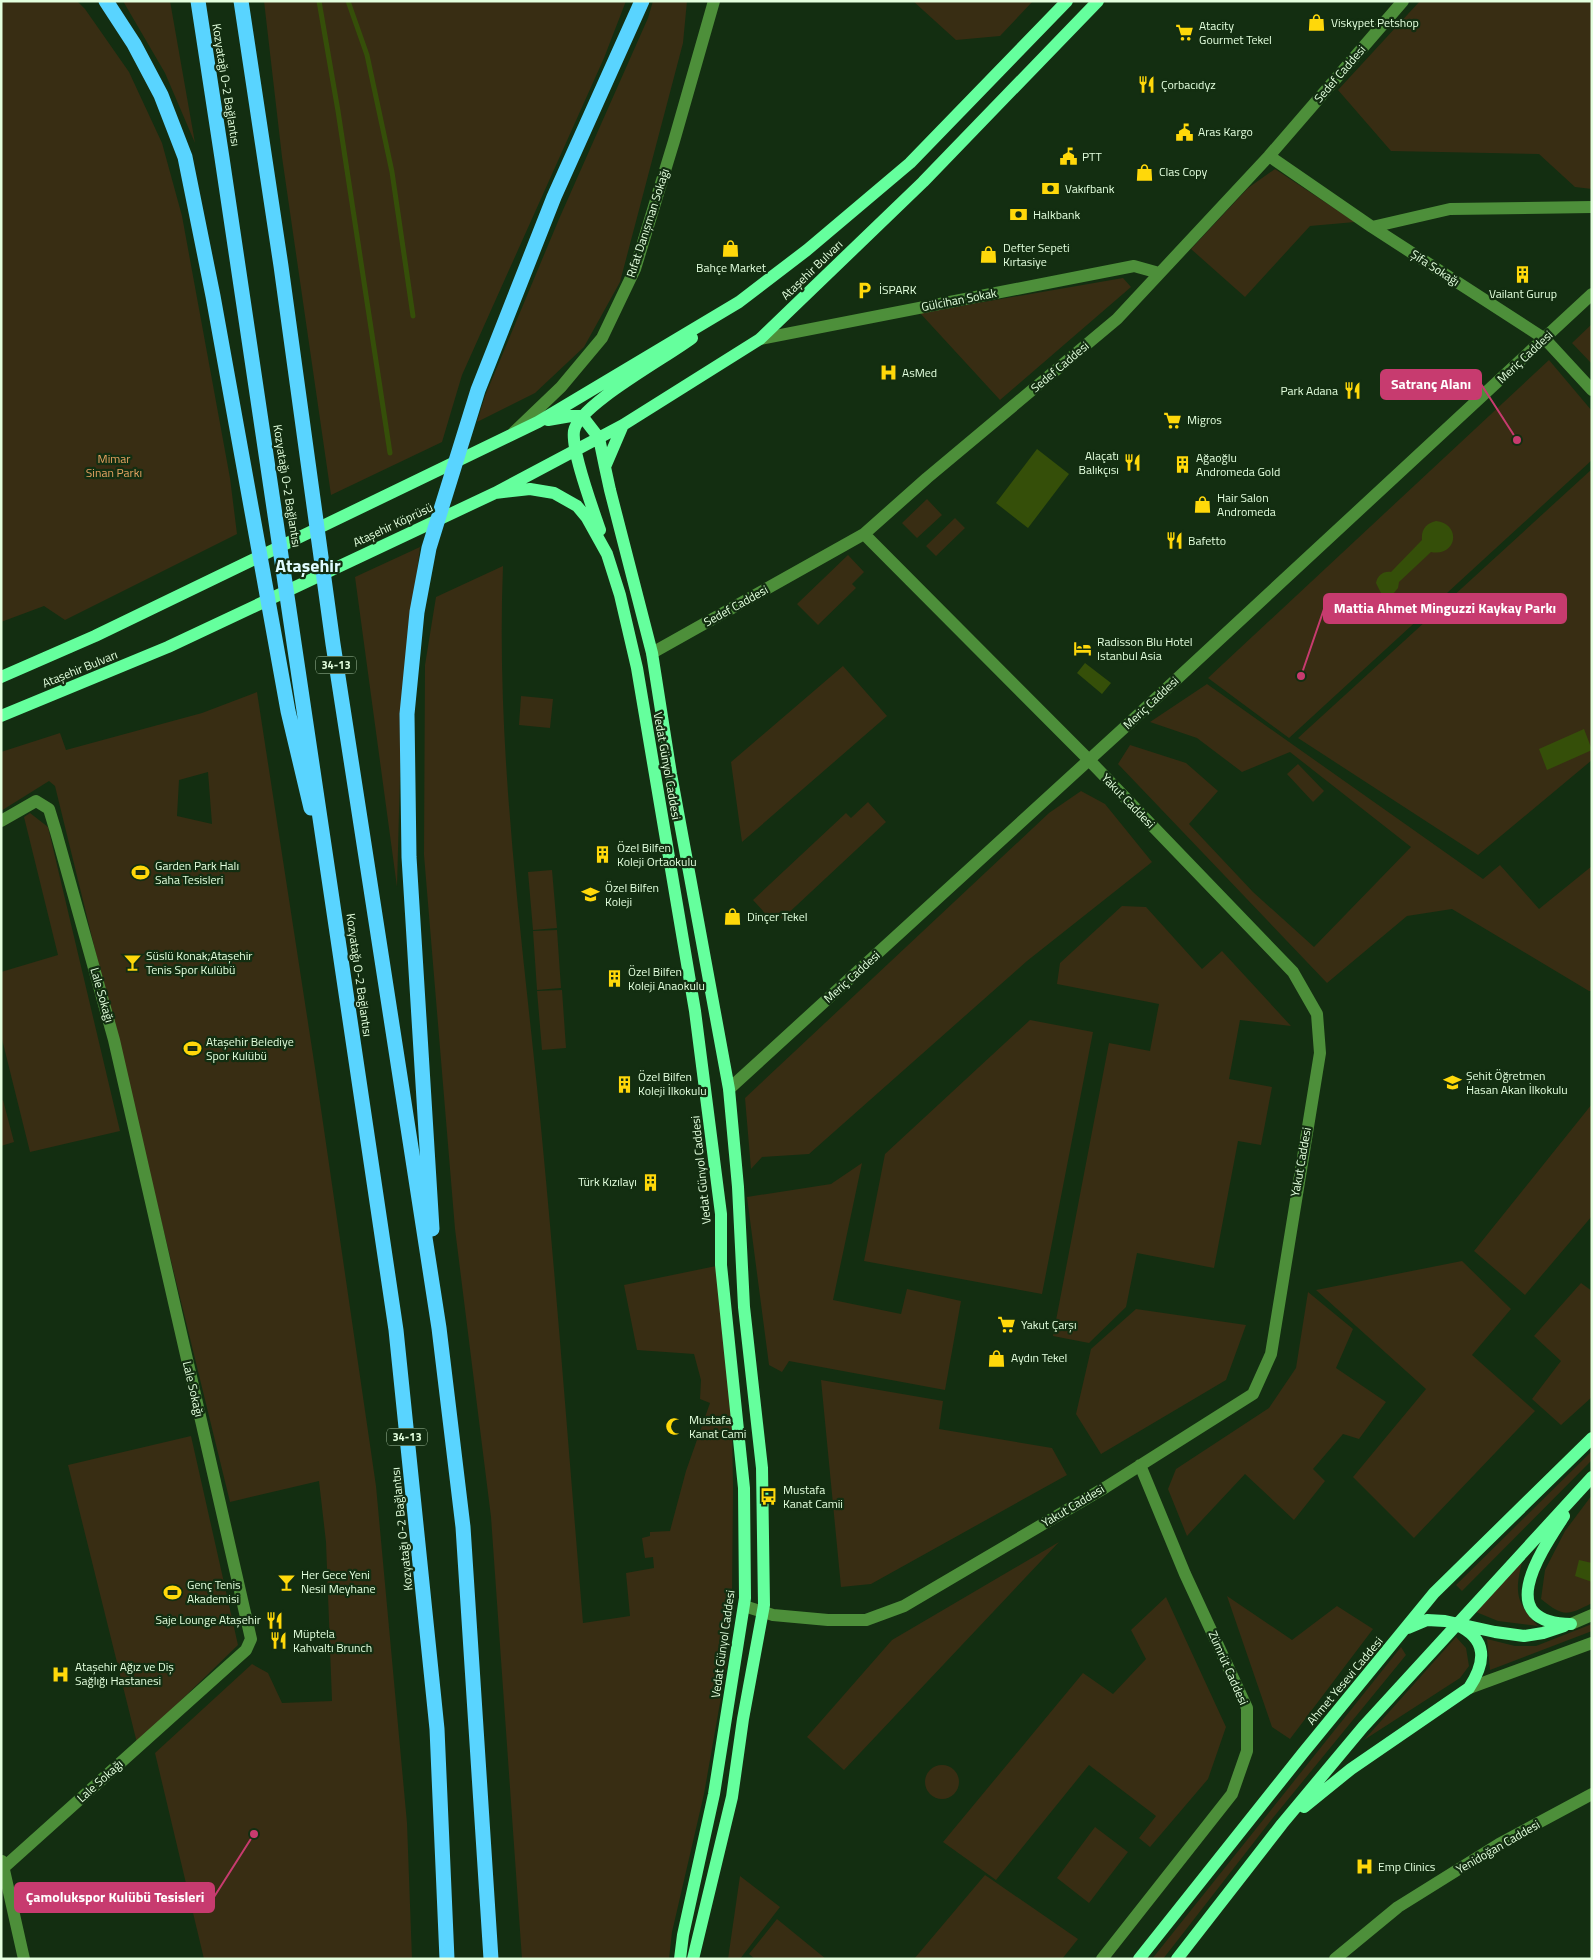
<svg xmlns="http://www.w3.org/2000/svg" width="1593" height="1960" viewBox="0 0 1593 1960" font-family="'Titillium Web',sans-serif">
<rect width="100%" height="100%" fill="#132e11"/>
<!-- green -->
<path fill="#382d13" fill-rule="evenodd" d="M1,1H77L85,9L129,72L162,143L182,216L230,478L237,534L65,620L44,606L1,622Z
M123,1H170L195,143L165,73Z
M264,1H626L604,58L462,375L442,442L331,495L282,157Z
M653,1H687L683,43L620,282L584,347L535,393L477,422L485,396L559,219L648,18Z
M913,1H1033L1000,36L956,40Z
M1420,1H1592V189L1575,187L1539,154L1391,151L1338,90Z
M1275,169L1355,222L1310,226L1245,297L1191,249L1248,188Z
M1123,278L1131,287L1000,400L920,313Z
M1592,324V364L1572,343Z
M1549,360L1592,411V460L1289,738L1208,678Z
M1592,469V760L1478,855L1298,738Z
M927,499L942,515L917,538L902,523Z
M955,518L965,528L936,556L926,546Z
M420,547L402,701L397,887L355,577Z
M848,555L864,572L852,584L856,588L818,625L797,604Z
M503,566C496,740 519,914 537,1087C555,1265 568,1444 583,1623L630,1616L626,1573L654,1568L653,1557L645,1558L642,1538L650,1536V1532L670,1531L686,1471L710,1403L700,1399L701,1380L694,1354L637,1350L624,1285L721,1265L731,1356L733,1487L732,1597L727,1663L704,1794L672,1932L669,1959H522L491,1517L455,1229L424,855L425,665L436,597Z
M843,666L887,716L742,842L731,762Z
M1207,684L1483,879L1500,865L1539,909L1592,866V952L1590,954L1592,955V991H1589L1452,909L1407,916L1327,983L1118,764L1130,745L1186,763L1218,791L1189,824L1253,892L1314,947L1411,847L1290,752L1242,772L1197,738L1150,722Z
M257,692L315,1068L376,1486L407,1823L412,1959H204L155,1753L252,1664L268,1673L282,1703L332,1701L326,1542L319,1481L230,1502L55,786L49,781L1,811V752L60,733L66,750L202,713ZM208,772L212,824L177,816L179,780Z
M521,696L553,699L550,728L519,725Z
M1298,764L1324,791L1313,802L1287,774Z
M1081,791L1105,804L1152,862L1027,961L809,1154L762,1157L751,1169L745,1098L1049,813Z
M868,802L886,822L782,919L779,916L773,922L753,900L846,813L851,818Z
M30,813L48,827L120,1131L30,1152L1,1035V972L58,955L24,817Z
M552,870L557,928L533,930L528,872Z
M1122,906L1146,907L1202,969L1222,951L1291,1026L1240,1020L1229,1079L1272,1087L1261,1145L1238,1141L1214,1268L1137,1253L1126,1307L1089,1343L1053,1336L1109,1043L1150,1051L1159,1004L1057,984L1060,963Z
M557,930L561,988L537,990L533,931Z
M562,990L566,1048L542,1050L537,991Z
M1030,1020L1093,1032L1042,1294L864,1261L885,1154Z
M3,1100L14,1142L1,1146V1101Z
M1592,1104V1216L1525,1295L1474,1251Z
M862,1163L833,1300L901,1314L907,1289L961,1301L945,1390L789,1361L782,1372L769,1365L747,1197L831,1184Z
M1462,1261L1511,1309L1472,1355L1535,1411L1414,1538L1353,1477L1426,1389L1316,1290Z
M1581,1283L1592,1291V1397L1561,1425L1532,1399L1561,1361L1534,1336Z
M1308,1292L1353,1329L1336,1368L1386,1402L1359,1439L1343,1434L1313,1469L1325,1481L1294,1520L1245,1474L1187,1536L1168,1489L1176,1469L1269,1408L1296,1368Z
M1136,1309L1246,1325L1226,1380L1101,1454L1076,1414L1091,1349Z
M821,1380L943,1401L939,1429L1052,1448L1067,1475L871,1584L841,1587Z
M191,1436L238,1645L137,1743L68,1465Z
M1592,1451V1460L1462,1591L1456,1585Z
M1592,1495V1603C1567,1616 1563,1617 1541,1599L1545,1570L1565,1531Z
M1059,1542L844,1770L807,1737L892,1640Z
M1523,1558C1515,1591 1514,1600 1538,1626L1498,1621L1476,1612Z
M1227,1596L1292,1640L1337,1606L1373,1629L1290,1739L1272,1727Z
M1166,1597L1226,1727L1208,1779L1150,1847L1139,1838L1156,1816L1089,1765L996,1880L943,1842L1083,1673L1113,1694L1146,1659L1131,1630Z
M1592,1624V1631L1490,1670L1487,1639L1515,1646H1536Z
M1456,1637L1466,1648L1469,1666L1460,1678L1364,1740Z
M1401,1647L1406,1655L1272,1819L1163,1959H1152Z
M925 1782a17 17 0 1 1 34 0a17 17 0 1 1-34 0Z
M1095,1827L1128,1852L1089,1903L1057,1878Z
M985,1875L1078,1939L1062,1959H914Z
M740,1876L780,1907L740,1959H728Z
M777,1919L826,1959H755L749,1954Z"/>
<!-- water -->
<path fill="#354f09" d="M1037,449L1069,474L1028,528L996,503Z
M1436,521C1462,524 1457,557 1431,552L1399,582L1398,588L1393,594L1381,593L1376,583C1378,575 1383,571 1391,572L1422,540C1421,530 1426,523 1436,521Z
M1085,663L1111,683L1102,694L1077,673Z
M1584,729L1592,750L1547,770L1539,749Z
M1579,1560L1592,1563V1582L1575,1576Z"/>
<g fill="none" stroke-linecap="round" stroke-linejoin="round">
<!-- stream -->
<path stroke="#354f09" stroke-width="5" d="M319,1L338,111L390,453
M348,1L367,55L392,172L413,316"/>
<!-- minor -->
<path stroke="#4d8f3a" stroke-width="12" d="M1269,156L1372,227L1545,339L1592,390
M1372,227L1450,209L1592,207
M760,339L1134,266L1159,273
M514,432L561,387L602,338L635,269L674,141L714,1
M652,653L864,534L927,478L1117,319L1269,156L1403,1
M1,821L36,801L49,809L56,832L114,1040L251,1639L246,1650L1,1870
M729,1089L1125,727L1592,294
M744,1606L773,1615L828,1620H866L904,1606L1106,1487L1253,1394L1271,1354L1320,1053L1317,1014L1293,972L1089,760L864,534
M1571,1624L1592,1615
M1469,1688L1592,1643
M2,1861L24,1959
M1102,1959L1232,1794L1247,1751V1708L1185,1574L1140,1465
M1335,1959L1398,1907L1499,1844L1592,1794"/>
<!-- major -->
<path stroke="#65ff9d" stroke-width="12" d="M548,420L571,416H582L599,438L605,467
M623,425L605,467L610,490L652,653L671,774L729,1089L738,1187L744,1307L762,1468L764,1605L743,1719L732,1797L693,1959
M495,493L530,489L554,493L577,506L587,518L607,554L620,595L637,668L695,1011L721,1214V1265L744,1488L745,1598L714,1794L683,1935L680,1959
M600,530C593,509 571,451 574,431C578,405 669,356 692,338
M1,677L95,636L538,422L739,302L807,250L910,163L1067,1
M1,716L168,647L495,493L623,425L760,339L923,182L1098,1
M1564,1516C1542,1550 1491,1623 1571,1624
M1408,1628L1427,1620L1445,1621L1495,1632L1524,1636L1543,1633L1564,1626
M1304,1807L1351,1769L1469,1688C1486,1662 1488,1639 1457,1625
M1139,1959L1303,1753L1434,1593L1592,1438
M1177,1959L1282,1824L1363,1727L1592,1477"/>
<!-- highway -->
<path stroke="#59d4ff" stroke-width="15" d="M106,1L134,44L161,95L185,157L213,296L288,711L311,808
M198,1L222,158L396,1330L437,1729L447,1959
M241,1L281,266L333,644L439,1328L463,1527L491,1959
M432,1229L409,857L407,714L417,612L429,548L478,390L554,197L642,1"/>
</g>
<!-- icons -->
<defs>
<symbol id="shop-bare" viewBox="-9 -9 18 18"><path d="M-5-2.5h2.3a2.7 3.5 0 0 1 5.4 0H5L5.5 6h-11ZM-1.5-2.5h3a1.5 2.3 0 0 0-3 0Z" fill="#ffd80a" stroke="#132e11" stroke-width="2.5" paint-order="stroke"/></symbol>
<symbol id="supermarket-bare" viewBox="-9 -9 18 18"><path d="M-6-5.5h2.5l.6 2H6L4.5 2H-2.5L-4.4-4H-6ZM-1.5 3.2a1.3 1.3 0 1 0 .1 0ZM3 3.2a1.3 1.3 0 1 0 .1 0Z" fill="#ffd80a" stroke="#132e11" stroke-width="2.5" paint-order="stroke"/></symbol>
<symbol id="restaurant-bare" viewBox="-9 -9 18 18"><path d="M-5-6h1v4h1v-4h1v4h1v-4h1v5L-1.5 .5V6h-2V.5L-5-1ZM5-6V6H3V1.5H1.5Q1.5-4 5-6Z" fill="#ffd80a" stroke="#132e11" stroke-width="2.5" paint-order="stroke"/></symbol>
<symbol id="civic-bare" viewBox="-9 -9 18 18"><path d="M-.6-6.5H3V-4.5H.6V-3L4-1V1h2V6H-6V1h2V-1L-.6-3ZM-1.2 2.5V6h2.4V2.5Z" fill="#ffd80a" stroke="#132e11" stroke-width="2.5" paint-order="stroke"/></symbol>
<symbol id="bank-bare" viewBox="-9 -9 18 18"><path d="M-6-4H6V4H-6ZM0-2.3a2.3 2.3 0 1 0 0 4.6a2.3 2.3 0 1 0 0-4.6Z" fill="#ffd80a" stroke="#132e11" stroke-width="2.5" paint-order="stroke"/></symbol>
<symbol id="building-bare" viewBox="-9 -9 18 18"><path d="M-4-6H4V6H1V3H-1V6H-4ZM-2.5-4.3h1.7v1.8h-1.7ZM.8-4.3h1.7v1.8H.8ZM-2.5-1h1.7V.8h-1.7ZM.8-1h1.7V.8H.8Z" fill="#ffd80a" stroke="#132e11" stroke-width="2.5" paint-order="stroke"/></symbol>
<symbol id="parking-bare" viewBox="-9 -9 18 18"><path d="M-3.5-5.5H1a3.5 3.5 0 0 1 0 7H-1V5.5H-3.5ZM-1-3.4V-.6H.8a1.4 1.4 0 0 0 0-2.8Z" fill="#ffd80a" stroke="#132e11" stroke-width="2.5" paint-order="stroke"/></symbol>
<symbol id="hospital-bare" viewBox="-9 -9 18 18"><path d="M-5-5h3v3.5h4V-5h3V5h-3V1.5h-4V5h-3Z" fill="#ffd80a" stroke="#132e11" stroke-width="2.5" paint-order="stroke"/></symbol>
<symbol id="hotel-bare" viewBox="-9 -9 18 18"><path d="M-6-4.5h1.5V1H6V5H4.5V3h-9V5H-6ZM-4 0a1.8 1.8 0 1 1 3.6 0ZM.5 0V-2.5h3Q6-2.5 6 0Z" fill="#ffd80a" stroke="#132e11" stroke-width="2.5" paint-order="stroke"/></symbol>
<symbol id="stadium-bare" viewBox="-9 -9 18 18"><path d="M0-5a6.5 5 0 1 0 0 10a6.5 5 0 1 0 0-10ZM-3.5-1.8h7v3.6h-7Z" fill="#ffd80a" stroke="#132e11" stroke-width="2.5" paint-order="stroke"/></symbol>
<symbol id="school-bare" viewBox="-9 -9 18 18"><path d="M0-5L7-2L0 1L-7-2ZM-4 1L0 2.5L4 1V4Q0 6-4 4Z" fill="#ffd80a" stroke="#132e11" stroke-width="2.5" paint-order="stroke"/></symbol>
<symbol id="bar-bare" viewBox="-9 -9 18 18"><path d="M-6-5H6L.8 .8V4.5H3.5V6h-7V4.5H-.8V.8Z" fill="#ffd80a" stroke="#132e11" stroke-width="2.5" paint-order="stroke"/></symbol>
<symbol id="mosque-bare" viewBox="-9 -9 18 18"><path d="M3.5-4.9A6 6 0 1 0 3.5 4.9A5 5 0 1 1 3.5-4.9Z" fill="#ffd80a" stroke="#132e11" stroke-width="2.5" paint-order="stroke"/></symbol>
<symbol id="bus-bare" viewBox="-9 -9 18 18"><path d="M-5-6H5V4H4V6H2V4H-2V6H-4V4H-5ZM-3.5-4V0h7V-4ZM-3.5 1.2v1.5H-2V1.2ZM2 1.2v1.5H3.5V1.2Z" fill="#ffd80a" stroke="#132e11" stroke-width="2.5" paint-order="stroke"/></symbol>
</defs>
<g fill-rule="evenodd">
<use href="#shop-bare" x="1304" y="10" width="25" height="25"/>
<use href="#supermarket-bare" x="1172" y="20" width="25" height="25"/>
<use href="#restaurant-bare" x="1134" y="72" width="25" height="25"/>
<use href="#civic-bare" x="1172" y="120" width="25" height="25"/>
<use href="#civic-bare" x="1056" y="144" width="25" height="25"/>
<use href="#shop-bare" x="1132" y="160" width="25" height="25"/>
<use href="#bank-bare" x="1038" y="176" width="25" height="25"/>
<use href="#bank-bare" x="1006" y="202" width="25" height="25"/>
<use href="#shop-bare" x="718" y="236" width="25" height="25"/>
<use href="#shop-bare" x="976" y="242" width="25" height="25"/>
<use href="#building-bare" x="1510" y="262" width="25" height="25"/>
<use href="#parking-bare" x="852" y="278" width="25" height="25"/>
<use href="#hospital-bare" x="876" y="360" width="25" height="25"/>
<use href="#restaurant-bare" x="1340" y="378" width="25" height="25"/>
<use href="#supermarket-bare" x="1160" y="408" width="25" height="25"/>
<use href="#restaurant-bare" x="1120" y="450" width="25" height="25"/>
<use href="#building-bare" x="1170" y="452" width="25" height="25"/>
<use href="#shop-bare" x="1190" y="492" width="25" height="25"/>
<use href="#restaurant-bare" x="1162" y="528" width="25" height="25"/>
<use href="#hotel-bare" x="1070" y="636" width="25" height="25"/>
<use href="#building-bare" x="590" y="842" width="25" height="25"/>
<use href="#stadium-bare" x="128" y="860" width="25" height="25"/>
<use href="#school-bare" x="578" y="882" width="25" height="25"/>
<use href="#shop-bare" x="720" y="904" width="25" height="25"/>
<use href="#bar-bare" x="120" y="950" width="25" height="25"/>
<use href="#building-bare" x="602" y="966" width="25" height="25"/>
<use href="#stadium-bare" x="180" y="1036" width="25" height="25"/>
<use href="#school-bare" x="1440" y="1070" width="25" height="25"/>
<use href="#building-bare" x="612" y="1072" width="25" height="25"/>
<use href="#building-bare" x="638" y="1170" width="25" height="25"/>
<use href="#supermarket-bare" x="994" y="1312" width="25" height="25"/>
<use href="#shop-bare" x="984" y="1346" width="25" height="25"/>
<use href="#mosque-bare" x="662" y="1414" width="25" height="25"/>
<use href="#bus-bare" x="756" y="1484" width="25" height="25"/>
<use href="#bar-bare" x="274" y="1570" width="25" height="25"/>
<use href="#stadium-bare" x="160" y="1580" width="25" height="25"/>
<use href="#restaurant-bare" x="262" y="1608" width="25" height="25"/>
<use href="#restaurant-bare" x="266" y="1628" width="25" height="25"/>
<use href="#hospital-bare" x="48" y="1662" width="25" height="25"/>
<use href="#hospital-bare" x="1352" y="1854" width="25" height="25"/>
</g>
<g text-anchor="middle" stroke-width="4.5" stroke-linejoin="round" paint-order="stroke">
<!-- shield labels -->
<g fill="#132e11" stroke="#a5c0a0" stroke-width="1">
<rect x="316" y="656.5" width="40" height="17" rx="4"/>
<rect x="387" y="1428.5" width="40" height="17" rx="4"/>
</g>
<g font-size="11" font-weight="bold" fill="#e3ffde">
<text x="336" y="669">34-13</text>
<text x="407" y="1441">34-13</text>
</g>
<!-- poi labels -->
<g font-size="12" fill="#e3ffde" stroke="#132e11" text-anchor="start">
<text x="1331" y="27">Viskypet Petshop</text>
<text x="1199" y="30">Atacity<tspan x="1199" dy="14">Gourmet Tekel</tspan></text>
<text x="1161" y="89">Çorbacıdyz</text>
<text x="1198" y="136">Aras Kargo</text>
<text x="1082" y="161">PTT</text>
<text x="1159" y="176">Clas Copy</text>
<text x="1065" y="193">Vakıfbank</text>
<text x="1033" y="219">Halkbank</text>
<text x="1003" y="252">Defter Sepeti<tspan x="1003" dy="14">Kırtasiye</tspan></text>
<text x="731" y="272" text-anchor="middle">Bahçe Market</text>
<text x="879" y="294">İSPARK</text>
<text x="1523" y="298" text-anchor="middle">Vailant Gurup</text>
<text x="902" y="377">AsMed</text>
<text x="1338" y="395" text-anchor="end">Park Adana</text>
<text x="1187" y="424">Migros</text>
<text x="1119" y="460" text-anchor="end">Alaçatı<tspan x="1119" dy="14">Balıkçısı</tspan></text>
<text x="1196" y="462">Ağaoğlu<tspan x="1196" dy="14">Andromeda Gold</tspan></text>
<text x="1217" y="502">Hair Salon<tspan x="1217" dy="14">Andromeda</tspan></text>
<text x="1188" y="545">Bafetto</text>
<text x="1097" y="646">Radisson Blu Hotel<tspan x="1097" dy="14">Istanbul Asia</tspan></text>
<text x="617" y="852">Özel Bilfen<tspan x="617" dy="14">Koleji Ortaokulu</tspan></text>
<text x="155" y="870">Garden Park Halı<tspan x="155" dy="14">Saha Tesisleri</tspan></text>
<text x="605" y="892">Özel Bilfen<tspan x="605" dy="14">Koleji</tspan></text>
<text x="747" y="921">Dinçer Tekel</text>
<text x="146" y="960">Süslü Konak;Ataşehir<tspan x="146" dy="14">Tenis Spor Kulübü</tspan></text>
<text x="628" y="976">Özel Bilfen<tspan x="628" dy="14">Koleji Anaokulu</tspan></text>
<text x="206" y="1046">Ataşehir Belediye<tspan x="206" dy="14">Spor Kulübü</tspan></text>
<text x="1466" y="1080">Şehit Öğretmen<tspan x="1466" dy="14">Hasan Akan İlkokulu</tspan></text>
<text x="638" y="1081">Özel Bilfen<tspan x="638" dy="14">Koleji İlkokulu</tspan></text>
<text x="637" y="1186" text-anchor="end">Türk Kızılayı</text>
<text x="1021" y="1329">Yakut Çarşı</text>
<text x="1011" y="1362">Aydın Tekel</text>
<text x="689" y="1424">Mustafa<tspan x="689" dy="14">Kanat Cami</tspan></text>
<text x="783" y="1494">Mustafa<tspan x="783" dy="14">Kanat Camii</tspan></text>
<text x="301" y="1579">Her Gece Yeni<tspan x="301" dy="14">Nesil Meyhane</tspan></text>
<text x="187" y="1589">Genç Tenis<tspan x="187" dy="14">Akademisi</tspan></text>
<text x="261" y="1624" text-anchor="end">Saje Lounge Ataşehir</text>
<text x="293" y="1638">Müptela<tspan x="293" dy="14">Kahvaltı Brunch</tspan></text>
<text x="75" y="1671">Ataşehir Ağız ve Diş<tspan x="75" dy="14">Sağlığı Hastanesi</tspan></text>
<text x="1378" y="1871">Emp Clinics</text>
</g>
<!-- street labels -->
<g font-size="12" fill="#e3ffde" stroke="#132e11">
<text transform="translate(1340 74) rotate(-49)" y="4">Sedef Caddesi</text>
<text transform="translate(226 85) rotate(81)" y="4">Kozyatağı O-2 Bağlantısı</text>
<text transform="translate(648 223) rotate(-72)" y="4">Rıfat Danışman Sokağı</text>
<text transform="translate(1435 268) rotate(33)" y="4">Şifa Sokağı</text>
<text transform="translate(812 270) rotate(-44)" y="4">Ataşehir Bulvarı</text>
<text transform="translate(959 300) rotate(-11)" y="4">Gülcihan Sokak</text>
<text transform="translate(1525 357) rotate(-43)" y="4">Meriç Caddesi</text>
<text transform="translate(1060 367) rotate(-40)" y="4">Sedef Caddesi</text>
<text transform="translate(287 486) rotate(81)" y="4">Kozyatağı O-2 Bağlantısı</text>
<text transform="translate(393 525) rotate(-25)" y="4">Ataşehir Köprüsü</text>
<text transform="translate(736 606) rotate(-29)" y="4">Sedef Caddesi</text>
<text transform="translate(80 669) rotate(-22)" y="4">Ataşehir Bulvarı</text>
<text transform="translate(1151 703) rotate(-43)" y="4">Meriç Caddesi</text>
<text transform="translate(667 766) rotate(80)" y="4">Vedat Günyol Caddesi</text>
<text transform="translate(1128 801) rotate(46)" y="4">Yakut Caddesi</text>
<text transform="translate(359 975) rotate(82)" y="4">Kozyatağı O-2 Bağlantısı</text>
<text transform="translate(852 977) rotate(-42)" y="4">Meriç Caddesi</text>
<text transform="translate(102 995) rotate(74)" y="4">Lale Sokağı</text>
<text transform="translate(1301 1162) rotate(-80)" y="4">Yakut Caddesi</text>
<text transform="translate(701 1170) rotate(-96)" y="4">Vedat Günyol Caddesi</text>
<text transform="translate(193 1389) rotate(77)" y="4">Lale Sokağı</text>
<text transform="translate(1073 1506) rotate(-31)" y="4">Yakut Caddesi</text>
<text transform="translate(402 1529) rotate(-96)" y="4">Kozyatağı O-2 Bağlantısı</text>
<text transform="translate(723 1644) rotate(-82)" y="4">Vedat Günyol Caddesi</text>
<text transform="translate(1228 1668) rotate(66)" y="4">Zümrüt Caddesi</text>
<text transform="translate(1345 1681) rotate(-50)" y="4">Ahmet Yesevi Caddesi</text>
<text transform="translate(100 1781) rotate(-42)" y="4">Lale Sokağı</text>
<text transform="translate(1498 1847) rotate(-30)" y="4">Yenidoğan Caddesi</text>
</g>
<!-- park labels -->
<g font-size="12" fill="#e6a362" stroke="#132e11">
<text x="114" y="463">Mimar<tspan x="114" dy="14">Sinan Parkı</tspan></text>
</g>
<!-- district labels -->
<g font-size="18" font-weight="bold" fill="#e0fcff" stroke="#132e11">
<text x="308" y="572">Ataşehir</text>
</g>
</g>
<!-- callouts -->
<path fill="none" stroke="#c73b6f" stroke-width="2" d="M1517 440L1481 384M1301 676L1324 609M254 1834L214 1897"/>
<g fill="#c73b6f" stroke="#132e11" stroke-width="2">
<circle cx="1517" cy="440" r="5"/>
<circle cx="1301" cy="676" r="5"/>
<circle cx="254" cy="1834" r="5"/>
</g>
<g fill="#c73b6f" stroke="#c73b6f" stroke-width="2">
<rect x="1381" y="370" width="100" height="29" rx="5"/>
<rect x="1324" y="594" width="242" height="29" rx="5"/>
<rect x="15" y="1883" width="199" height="29" rx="5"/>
</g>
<g font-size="14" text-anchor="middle" font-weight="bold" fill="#fff">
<text x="1431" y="389">Satranç Alanı</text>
<text x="1445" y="613">Mattia Ahmet Minguzzi Kaykay Parkı</text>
<text x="115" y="1902">Çamolukspor Kulübü Tesisleri</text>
</g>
<!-- border -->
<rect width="1593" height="1960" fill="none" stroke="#e3ffde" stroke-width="5"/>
</svg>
